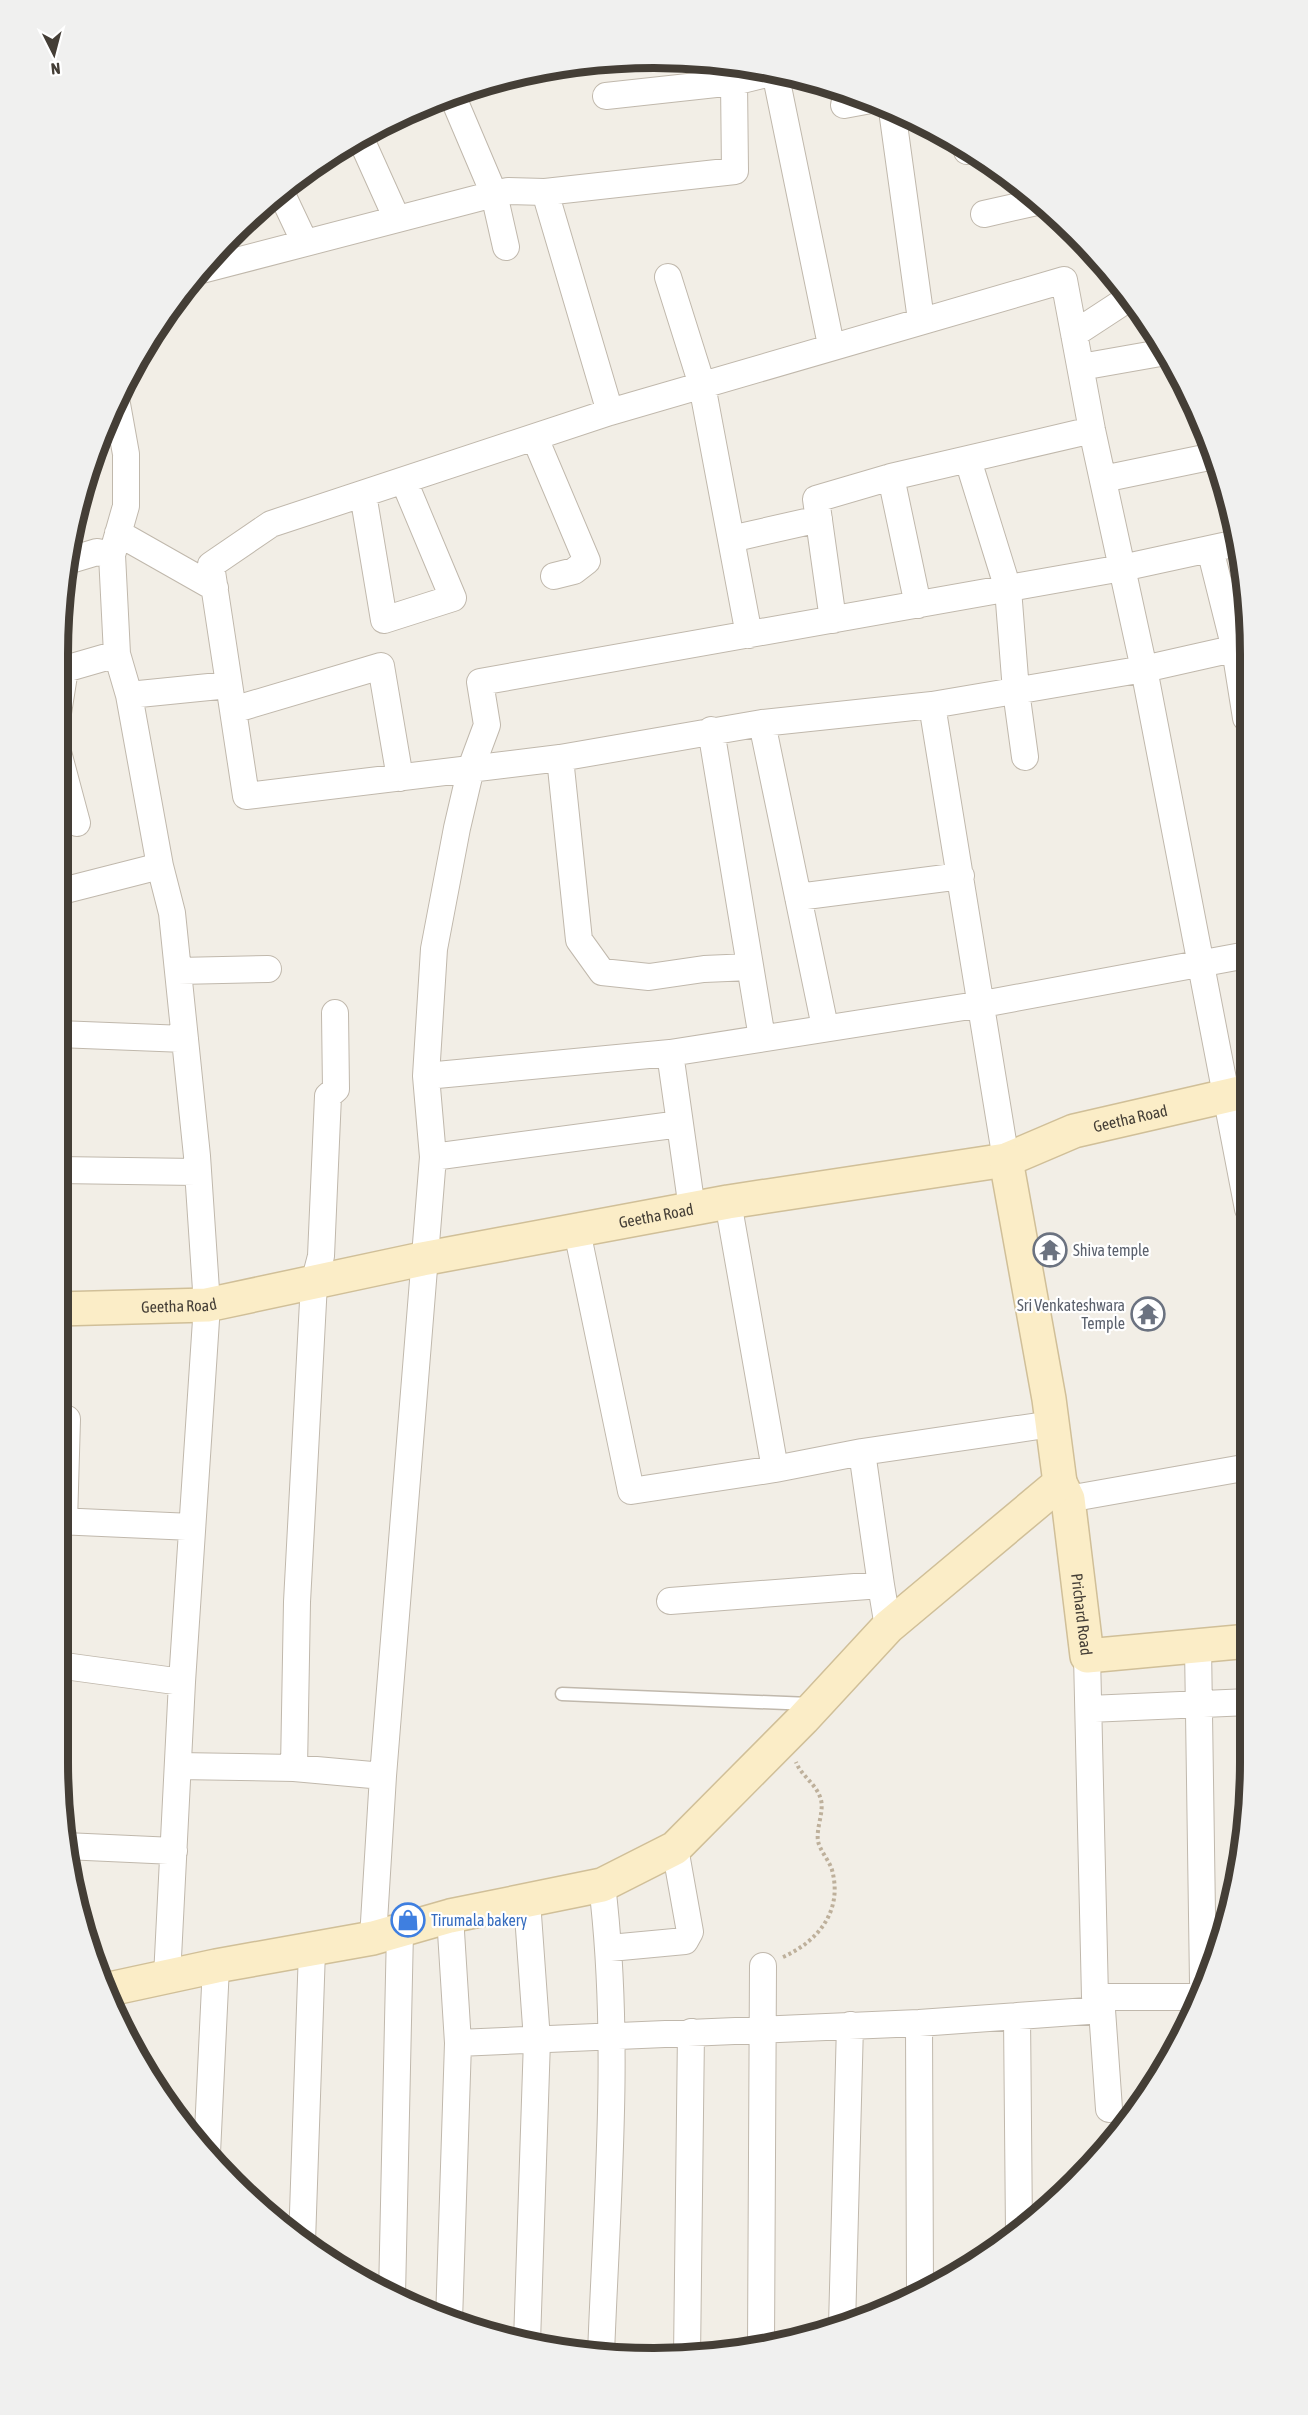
<svg xmlns="http://www.w3.org/2000/svg" width="1308" height="2415" viewBox="0 0 1308 2415" font-family="'Asap Condensed',sans-serif">
<rect width="100%" height="100%" fill="#f2eee6"/>
<g fill="none" stroke-linecap="round" stroke-linejoin="round">
<defs>
<path id="lane" d="M562,1694L810,1704"/>
<path id="street" d="M775,72L831,345
M452,95L494,194L506,247
M606,96L734,82
M844,105L871,100
M892,110L921,320
M360,137L396,217
M967,151L971,150
M280,190L305,243
M984,214L1041,201
M198,271L494,194L508,191L545,192
M668,277L702,385L749,635
M1074,334L1129,298
M1081,367L1166,352
M117,404L126,454V506L112,555L117,654L129,695L160,866L172,913L197,1156L207,1305L182,1682L167,1977
M610,412L545,192L735,171L734,82L775,72
M535,438L587,561L574,571L554,576
M968,460L1008,589L1016,691L1025,757
M1103,479L1214,456
M363,494L384,620L453,598L404,481
M118,533L215,588
M731,539L819,519
M1237,543L1122,568L1092,430L1064,280L610,412L271,524L211,565L246,796L560,758L762,723L932,705L1144,669L1246,646
M1210,549L1235,649L1246,718
M67,561L97,552L112,555
M918,605L891,477L1092,430
M833,620L816,499L891,477
M129,695L229,685
M932,705L1006,1160
M233,710L381,666L400,778
M58,713L65,669L117,654
M762,723L825,1027
M711,730L762,1038
M58,752L77,823
M560,758L579,940L602,972L649,977L704,969L750,967
M58,892L160,866
M798,897L961,876
M178,971L268,969
M58,1034L185,1039
M670,1053L692,1209
M426,1076L670,1053L983,1004L1247,955
M433,1157L680,1124
M58,1170L196,1172
M728,1202L775,1469
M577,1231L631,1491L775,1469L862,1452
M1068,1499L1249,1467
M57,1521L192,1527
M64,1522L67,1419
M881,1585L862,1452L1052,1424
M670,1601L881,1585L888,1627
M1198,1646L1203,1982
M1087,1656L1095,1997L1102,2010L1109,2109
M57,1665L182,1682
M1089,1709L1249,1702
M178,1766L294,1768L383,1776
M294,1768L297,1602L314,1283L321,1256L328,1096L336,1089L335,1013
M65,1846L174,1851
M450,1916L458,2043L919,2023L1102,2010
M373,1938L383,1776L433,1157L426,1076L434,949L457,828L471,768L487,725L480,682L1122,568L1144,669L1248,1209
M610,1948L685,1941L690,1932L675,1848
M1095,1997H1197
M1017,2016L1019,2232
M919,2023L920,2293
M207,2153L216,1966
M302,2242L312,1950
M392,2295L400,1931
M449,2321L458,2043
M842,2326L850,2025
M527,2342L537,2040L527,1901
M761,2346L763,1966
M601,2354C607,2198 621,2041 602,1885
M687,2357L691,2032"/>
<g id="secondary">
<path id="s1" d="M57,1309L207,1305L422,1259L728,1202L1006,1160L1074,1131L1248,1091"/>
<path id="s2" d="M1060,1483L1068,1499L1087,1656L1249,1641"/>
<path d="M105,1990L216,1966L373,1938L450,1916L602,1885L675,1848L803,1719L888,1627L1060,1483L1049,1399L1006,1160"/>
</g>
</defs>
<!-- lane casing -->
<use href="#lane" stroke="#c0b8ac" stroke-width="15"/>
<!-- street casing -->
<use href="#street" stroke="#c0b8ac" stroke-width="28"/>
<!-- secondary casing -->
<use href="#secondary" stroke="#d0bf98" stroke-width="36"/>
<!-- path -->
<path stroke="#beb09b" stroke-width="4" stroke-dasharray="3 3" stroke-linecap="butt" d="M783,1957C819,1941 843,1910 832,1870C829,1860 820,1851 818,1841C816,1828 824,1812 821,1800C817,1784 801,1776 796,1762"/>
<!-- lane -->
<use href="#lane" stroke="#fff" stroke-width="12"/>
<!-- street -->
<use href="#street" stroke="#fff" stroke-width="26"/>
<!-- secondary -->
<use href="#secondary" stroke="#fbedc7" stroke-width="33"/>
</g>
<!-- icons -->
<defs>
<symbol id="temple-ring" viewBox="-11 -11 22 22"><circle r="9.5" fill="#fff" stroke="#6b7280" stroke-width="1.5"/><path d="M0-6L5-2H3V0L6.5 2.5H4V6H1.5V3h-3V6H-4V2.5H-6.5L-3 0V-2H-5Z" fill="#6b7280"/></symbol>
<symbol id="shop-ring" viewBox="-11 -11 22 22"><circle r="9.5" fill="#fff" stroke="#3f7fe0" stroke-width="1.5"/><path d="M-5-2.5h2.3a2.7 3.5 0 0 1 5.4 0H5L5.5 6h-11ZM-1.5-2.5h3a1.5 2.3 0 0 0-3 0Z" fill="#3f7fe0"/></symbol>
</defs>
<g fill-rule="evenodd">
<use href="#temple-ring" x="1031" y="1231" width="38" height="38"/>
<use href="#temple-ring" x="1129" y="1295" width="38" height="38"/>
<use href="#shop-ring" x="389" y="1901" width="38" height="38"/>
</g>
<g text-anchor="middle" stroke-width="4.5" stroke-linejoin="round" paint-order="stroke">
<!-- street labels -->
<g font-size="16" fill="#443e36" stroke="#fff">
<text dy="6" stroke="none"><textPath href="#s1" startOffset="1094">Geetha Road</textPath></text>
<text dy="6" stroke="none"><textPath href="#s1" startOffset="608">Geetha Road</textPath></text>
<text dy="6" stroke="none"><textPath href="#s1" startOffset="122">Geetha Road</textPath></text>
<text dy="6" stroke="none"><textPath href="#s2" startOffset="134">Prichard Road</textPath></text>
</g>
<!-- worship labels -->
<g font-size="16" fill="#5b616d" stroke="#fff" text-anchor="start">
<text x="1073" y="1256">Shiva temple</text>
<text x="1125" y="1311" text-anchor="end">Sri Venkateshwara<tspan x="1125" dy="18">Temple</tspan></text>
</g>
<!-- shop labels -->
<g font-size="16" fill="#366cbe" stroke="#fff" text-anchor="start">
<text x="431" y="1926">Tirumala bakery</text>
</g>
</g>
<!-- crop -->
<path d="M0 0H1308V2415H0ZM654 68H654A586 586 0 0 1 1240 654V1762A586 586 0 0 1 654 2348H654A586 586 0 0 1 68 1762V654A586 586 0 0 1 654 68Z" fill="#f0f0ef" fill-rule="evenodd"/>
<path fill="none" stroke="#443e36" stroke-width="8" d="M654 68H654A586 586 0 0 1 1240 654V1762A586 586 0 0 1 654 2348H654A586 586 0 0 1 68 1762V654A586 586 0 0 1 654 68Z"/>
<!-- north arrow -->
<g transform="translate(54 54) rotate(174)" stroke="#ffffff" stroke-width="4.5" paint-order="stroke">
<path d="M0-4.5L10 22L0 15L-10 22Z" fill="#443e36"/>
<text y="-9" font-size="16" font-weight="bold" text-anchor="middle" fill="#443e36">N</text>
</g>
</svg>
